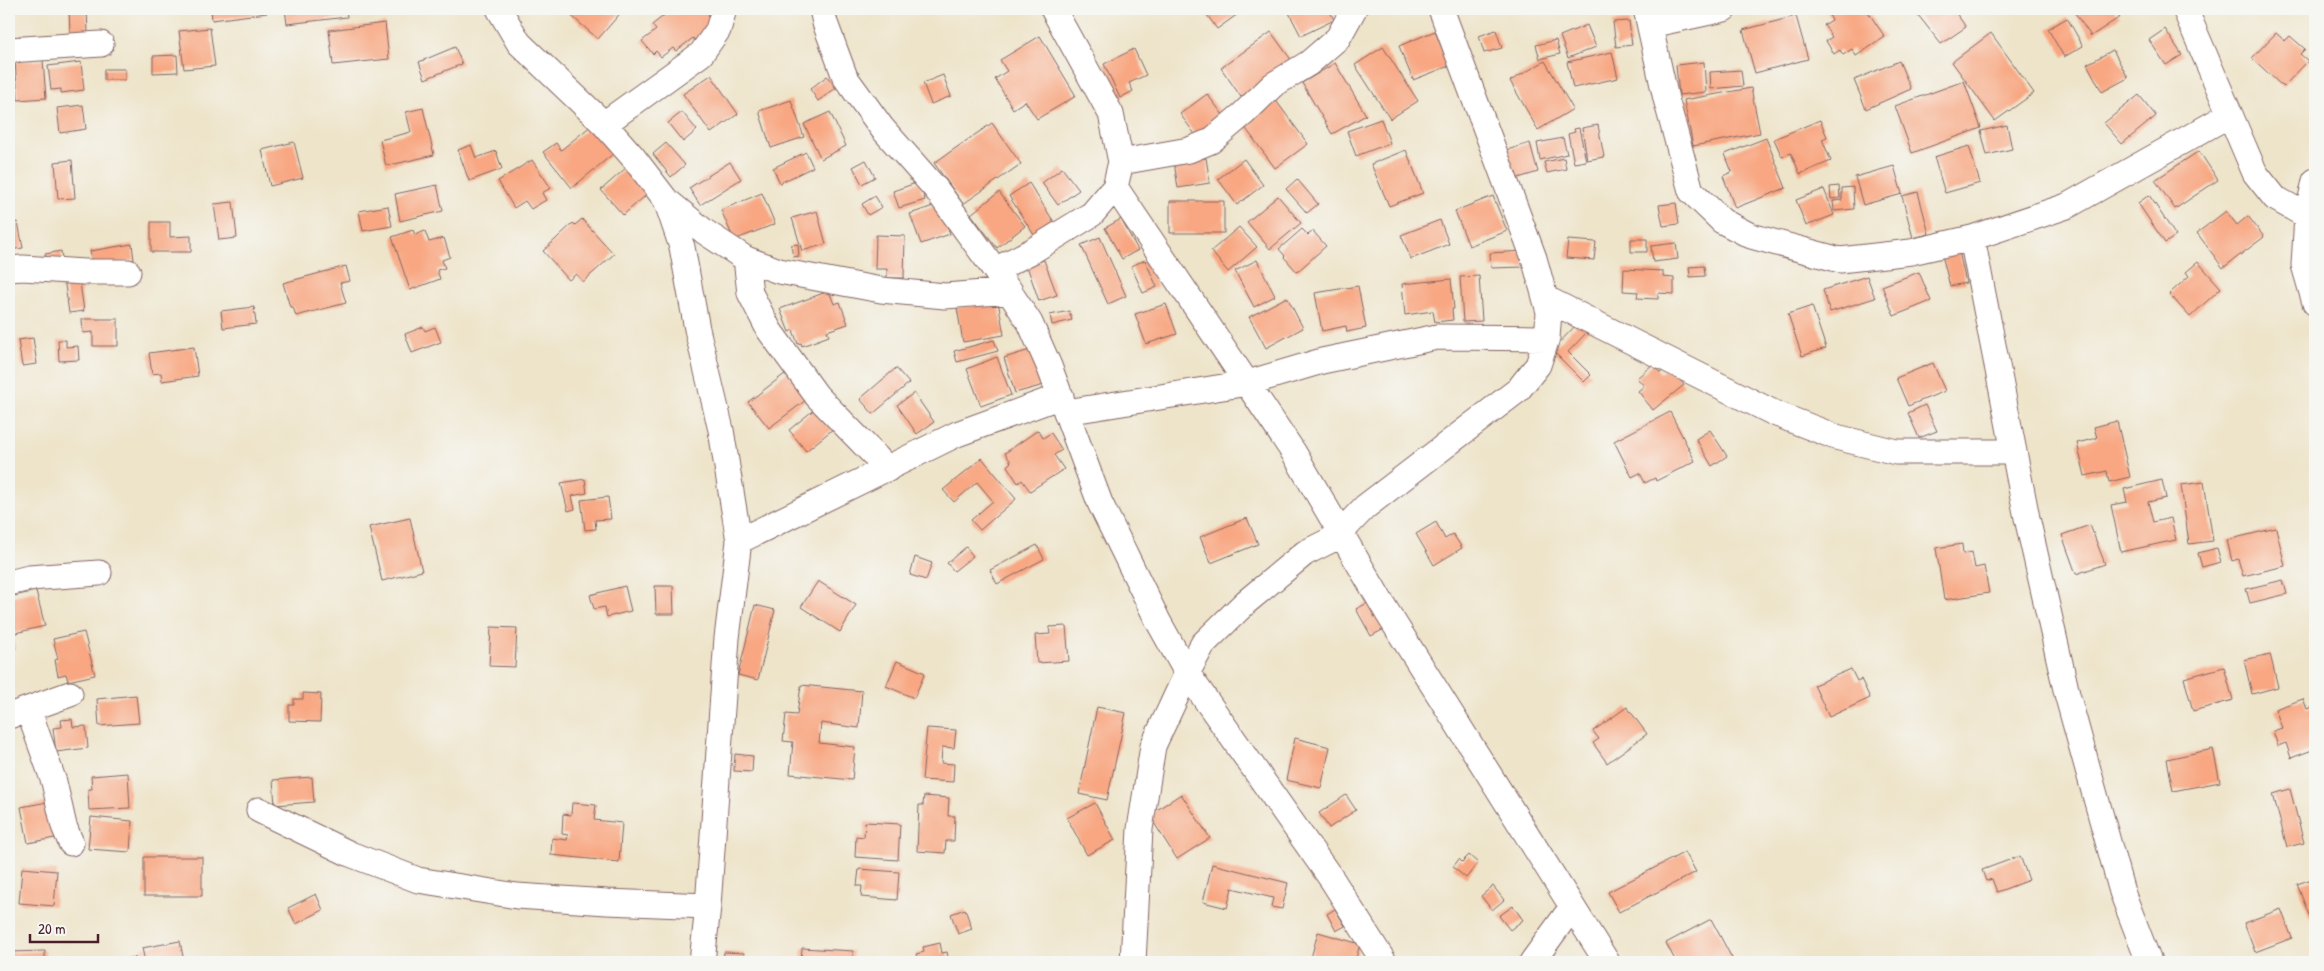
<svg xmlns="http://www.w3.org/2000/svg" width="2324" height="971" viewBox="0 0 2324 971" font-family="'Patrick Hand',sans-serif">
<rect width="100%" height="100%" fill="#f6f6f2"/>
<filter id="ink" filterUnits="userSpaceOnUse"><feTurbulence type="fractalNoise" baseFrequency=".02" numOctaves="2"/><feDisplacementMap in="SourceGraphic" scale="10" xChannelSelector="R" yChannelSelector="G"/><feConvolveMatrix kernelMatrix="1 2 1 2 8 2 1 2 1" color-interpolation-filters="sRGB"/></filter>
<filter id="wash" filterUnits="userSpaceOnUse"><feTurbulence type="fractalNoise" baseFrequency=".0096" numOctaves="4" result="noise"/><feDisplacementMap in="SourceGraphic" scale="20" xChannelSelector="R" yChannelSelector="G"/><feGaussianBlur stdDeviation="1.12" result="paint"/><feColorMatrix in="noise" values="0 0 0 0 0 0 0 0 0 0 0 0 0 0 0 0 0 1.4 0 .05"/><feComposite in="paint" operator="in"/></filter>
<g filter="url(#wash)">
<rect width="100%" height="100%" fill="#eee4ca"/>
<g id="blocks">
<!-- building -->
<path fill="#f8a782" d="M69,9H87L88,33L70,34Z
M211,9H266L267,13L212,20Z
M285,9H346L347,17L287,24Z
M569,9H624L598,39L567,12Z
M678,9H712L719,18L697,44L693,38L676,51L673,48L661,57L656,51L653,54L642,41L656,30L652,25L671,10L673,12Z
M1203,9H1245L1217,29Z
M1287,9H1329L1334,20L1301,36Z
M1825,9H1866L1885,37L1856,56L1852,49L1843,55L1840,50L1834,54L1826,41L1832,37L1824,25L1832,20Z
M1926,9H1953L1966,27L1941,44L1918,15Z
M2072,9H2114L2120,17L2091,36Z
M1796,16L1808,59L1755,73L1743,30Z
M2067,18L2083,46L2064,57L2048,29Z
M1629,21L1632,45L1616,47L1613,22Z
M385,23L389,59L333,65L329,30Z
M1587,25L1596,47L1568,58L1560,36Z
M210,28L215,66L184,69L179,31Z
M2165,29L2182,55L2166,65L2149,40Z
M1496,30L1502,48L1484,53L1479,36Z
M1435,31L1449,66L1413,80L1399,46Z
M1271,32L1292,61L1241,97L1221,68Z
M1991,33L2034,93L1995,121L1952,62Z
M2276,33L2285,41L2290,36L2305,49L2300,54L2308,61L2283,87L2252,58Z
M1040,36L1076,96L1037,119L1025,101L1013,109L995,79L1007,71L1000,60Z
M1556,40L1560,54L1540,59L1536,45Z
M455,47L462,64L425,79L419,62Z
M1383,47L1418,101L1390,119L1355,65Z
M1134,49L1146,75L1129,83L1133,91L1120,98L1104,64Z
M2113,50L2128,78L2102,92L2087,64Z
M1612,52L1618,78L1573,88L1567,62Z
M177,55L178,72L153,73V56Z
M43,60L46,98L18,100L15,62Z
M1545,61L1573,109L1538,130L1510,81Z
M1899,61L1911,89L1866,109L1854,80Z
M81,62L84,90L61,93V89L51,90L48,66Z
M1704,62L1706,92L1679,95L1676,65Z
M1335,63L1366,115L1332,134L1302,83Z
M104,69H125V80H104Z
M1741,70L1743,86L1711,89L1710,72Z
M711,75L738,114L711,133L683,94Z
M943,75L951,96L931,104L923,83Z
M827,76L836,88L818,101L810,89Z
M1964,81L1981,128L1912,153L1895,106Z
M1751,88L1760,133L1693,146L1684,100Z
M1207,94L1227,120L1200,141L1180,114Z
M2139,95L2156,116L2122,144L2104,123Z
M1274,98L1308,144L1275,168L1241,122Z
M791,100L804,137L771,148L759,111Z
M83,105L86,129L60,133L57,108Z
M423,108L434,155L386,166L380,140L411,132L406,112Z
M682,112L697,130L683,142L668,123Z
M830,112L846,146L821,159L804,124Z
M1381,119L1390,143L1356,156L1347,131Z
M1820,120L1827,137L1822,139L1831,161L1800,174L1791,153L1782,157L1774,139Z
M992,123L1021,164L963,204L934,163Z
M592,125L614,153L572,188L543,152L556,143L561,150Z
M1598,125L1604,157L1587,160L1582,128Z
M2007,125L2012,149L1987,155L1981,131Z
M1579,128L1586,161L1574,163L1568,134L1575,132L1574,129Z
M1563,138L1567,154L1540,160L1537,143Z
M1766,138L1786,188L1735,208L1723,176L1732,172L1725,154Z
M294,142L303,178L270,186L262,150Z
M666,143L685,165L671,177L653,154Z
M1530,143L1538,172L1515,179L1507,150Z
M471,145L476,158L496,151L502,169L469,181L458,150Z
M1969,146L1980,183L1945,193L1934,157Z
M1406,150L1423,193L1389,206L1371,164Z
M2199,151L2218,180L2175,209L2155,180Z
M806,152L813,167L780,183L773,168Z
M1206,158L1210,183L1178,188L1174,162Z
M1564,158L1566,169L1547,173L1544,162Z
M1244,159L1263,185L1237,205L1218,179Z
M72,160L75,198L58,199L55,162Z
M532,160L551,188L542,193L546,200L531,209L525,201L514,208L498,181Z
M866,160L875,177L862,184L853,167Z
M730,162L741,179L700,205L689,188Z
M1894,166L1902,194L1863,205L1855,177Z
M627,167L650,192L623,215L601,190Z
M1062,168L1079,190L1058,205L1042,183Z
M1297,179L1318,204L1307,213L1286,189Z
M919,182L925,200L899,208L893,191Z
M1029,183L1054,222L1034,235L1009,196Z
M437,185L443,211L400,221L395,194Z
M1839,186L1840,198L1831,199L1830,187Z
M1853,187L1854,209L1834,211L1833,201L1842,200V188Z
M1824,189L1834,215L1806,226L1796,200Z
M999,192L1025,226L997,248L971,214Z
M1918,192L1929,234L1913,238L1902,196Z
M762,193L775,224L734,240L721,210Z
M2149,195L2176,236L2165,243L2138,203Z
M875,196L882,207L868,215L862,204Z
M1278,196L1301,223L1270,249L1247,222Z
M1493,196L1507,231L1469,246L1455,211Z
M1170,201H1224V233H1170Z
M233,202L237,238L219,240L214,204Z
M1676,203L1679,224L1663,226L1659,205Z
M939,204L950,234L921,244L910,214Z
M388,206L392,226L363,231L359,211Z
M817,211L826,244L802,251L792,218Z
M2226,211L2237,225L2248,216L2264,237L2223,268L2197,233Z
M582,219L614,254L583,282L576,274L569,280L543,251L573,223L575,225Z
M1121,219L1138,250L1122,259L1105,228Z
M1440,220L1449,244L1411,259L1401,235Z
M18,222L23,248L9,250V223Z
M151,222H170V237L191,236V252H151Z
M1239,227L1257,247L1228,272L1211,251Z
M1302,229L1308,235L1313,231L1326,246L1297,272L1284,257L1285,256L1279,249Z
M413,230L415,235L425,231L429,242L444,238L450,257L442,260L445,268L437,270L440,279L410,290L392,237Z
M876,235L905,236L904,278H887V269H875Z
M1100,237L1126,296L1108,304L1081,245Z
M1631,239H1647V252H1631Z
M1568,240L1596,242L1594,260L1566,258Z
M1676,243L1678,259L1653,262L1651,246Z
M132,244L134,260L93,267L90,251Z
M798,244L799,256L793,257L791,245Z
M61,251L63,264L47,267L45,254Z
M1523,251L1524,267L1491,268L1490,253Z
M1959,251L1966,283L1950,286L1942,255Z
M1044,260L1057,295L1039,301L1027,266Z
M1145,260L1157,287L1143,293L1131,266Z
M1257,260L1275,296L1254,307L1235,271Z
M2198,262L2221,288L2190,317L2169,294L2189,276L2186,272Z
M346,266L350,281L340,283L346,303L296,316L293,307H290L283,283Z
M1704,266L1705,276L1690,277L1689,267Z
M1624,269L1663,271V277L1674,278V294L1658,293V299L1637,298L1638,292L1623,291Z
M1919,272L1931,301L1894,316L1882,286Z
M79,276L84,311L69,313L64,278Z
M1479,276L1482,321L1463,322L1460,277Z
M1867,276L1875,298L1830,312L1823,290Z
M1451,279L1454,309H1452L1453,320L1435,322L1433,311L1405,315L1402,284Z
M1358,286L1366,328L1347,332L1346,326L1322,331L1315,293Z
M829,291L834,304L840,302L848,324L827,331L829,336L802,346L801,343L798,344L793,330L789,332L780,309Z
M1287,297L1303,328L1266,348L1249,317Z
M998,301L1004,335L963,342L957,308Z
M1166,304L1177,334L1146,344L1135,314Z
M1812,306L1826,348L1802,356L1788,314Z
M254,307L256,324L223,328L221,311Z
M1069,311L1072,320L1052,325L1050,315Z
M82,319H118V346H93V332L83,333Z
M1580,321L1589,330L1568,352L1591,375L1584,382L1552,350Z
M423,327L425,331L435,327L441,342L412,353L405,334Z
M33,338L37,364L22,366L18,340Z
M58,340H66V347L78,346L79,360L59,361Z
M994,340L998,351L957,362L954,351Z
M194,347L198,376L162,381L161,373L152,374L149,353Z
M1033,349L1044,385L1015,393L1004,358Z
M997,357L1011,395L981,406L967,369Z
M1933,363L1945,391L1908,406L1896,378Z
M1653,364L1660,373L1669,367L1684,385L1653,410L1638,391L1644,386L1637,378Z
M896,368L909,383L873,414L860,399Z
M790,370L810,397L769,428L748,402Z
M914,393L934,422L917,434L897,405Z
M1925,405L1937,431L1919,438L1908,413Z
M816,408L833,429L806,451L789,430Z
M1670,412L1695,461L1656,481L1655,478L1645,483L1640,473L1632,477L1614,441Z
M2117,421L2130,477L2109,482L2107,471L2085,476L2077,443L2097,438L2094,427Z
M1038,430L1043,438L1051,433L1062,450L1054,455L1064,469L1030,491L1022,480L1018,483L1007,466L1011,462L1005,453Z
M1710,430L1727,456L1712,466L1696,439Z
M982,458L1016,499L980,530L971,520L993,501L977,482L954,502L943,490Z
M585,479L587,493L572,496L575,509L568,511L561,483Z
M2162,480L2166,498L2148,502L2153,522L2171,518L2176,540L2121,552L2111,505L2127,502L2124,489Z
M2204,482L2213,541L2189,544L2181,485Z
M608,497L611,519L595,520L596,529L585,530L581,500Z
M410,518L422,571L382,581L369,527Z
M1247,518L1258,544L1211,563L1200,537Z
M1436,522L1445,539L1453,534L1462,548L1434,565L1416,534Z
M2090,525L2105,564L2076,574L2062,535Z
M2276,528L2285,566L2243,576L2238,559L2232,561L2227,540Z
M1962,544L1963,554L1972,552L1975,568L1984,566L1989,593L1944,600L1936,548Z
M1037,545L1044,559L997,584L990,570Z
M966,547L973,556L954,571L947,563Z
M2217,548L2221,562L2202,567L2198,553Z
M915,557L932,563L926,580L910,575Z
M2283,580L2287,594L2250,603L2246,589Z
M818,581L856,605L840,632L801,607Z
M625,586L631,611L607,617L605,607L594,609L590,595Z
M655,586H673L674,614H656Z
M36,591L45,626L15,633L9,597Z
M1373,600L1388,627L1371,636L1356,609Z
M755,605L775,610L758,680L738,675Z
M9,626L15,649L9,650Z
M1066,626L1069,661L1037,663L1035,635L1050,634L1049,627Z
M491,627L517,628L515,667L489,666Z
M84,632L95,675L68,681L66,674L58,676L55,660L58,659L53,639Z
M2270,654L2278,687L2252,694L2244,660Z
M897,661L925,673L914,698L886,686Z
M2224,667L2233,700L2193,711L2184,678Z
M1851,669L1857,681L1861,679L1870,698L1829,717L1814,685Z
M801,685L862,691L859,728L821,723L819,743L855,747L852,780L790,774L793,742L783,741L786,714L797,715Z
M303,693L321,694L320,722L289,721V705H294V699H303Z
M136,695L139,723L99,726L97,699Z
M2303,699L2307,709L2313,707L2315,713V749L2291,758L2286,743L2278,746L2273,731L2282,728L2275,709Z
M1097,707L1126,713L1107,800L1079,794Z
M1627,707L1647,734L1607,763L1593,743L1599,739L1593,731Z
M72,719L73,727L86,726L88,748L56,752L53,728L62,727L61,720Z
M927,728L956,730L954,748L942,747L941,763L954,764L953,782L922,780Z
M1295,738L1330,747L1321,788L1286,780Z
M2213,749L2220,782L2173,791L2167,759Z
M735,754L753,756L752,772L734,771Z
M128,773L130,808L89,810L88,789H92L91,776Z
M312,777L314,802L275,805L273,780Z
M2290,789L2304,843L2287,847L2273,794Z
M1181,794L1210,838L1177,859L1149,815Z
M1346,795L1356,810L1329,828L1319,813Z
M924,796L949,798L948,816H955L954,841H946L945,853L917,851L919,805H923Z
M53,801L60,837L28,843L21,807Z
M572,803L596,805L594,820L622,823L619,862L551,855L552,838L567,840L568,835L562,834L563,814L571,815Z
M1095,803L1115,840L1087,855L1067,818Z
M91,817L132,821L130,852L88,849Z
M865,822L900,824L898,860L855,857L856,836L864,837Z
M1685,852L1696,872L1619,912L1608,892Z
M1469,855L1478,863L1466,878L1453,867L1459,859L1462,862Z
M2020,856L2029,880L1997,892L1992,879L1986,881L1982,870Z
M144,857H202V896H144Z
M1212,864L1288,883L1282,909L1271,907L1273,898L1232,888L1227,908L1203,902Z
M22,868L57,871L54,906L19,903Z
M859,869L899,872L897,900L861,897L862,886H857Z
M2315,878V916L2310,918L2297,884Z
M1493,886L1504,900L1492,910L1481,896Z
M316,894L323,910L296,924L288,908Z
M1513,906L1523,920L1510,930L1499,916Z
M965,909L972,929L958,934L951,914Z
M1335,909L1345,926L1336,931L1327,914Z
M2281,909L2292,938L2255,952L2244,923Z
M1711,919L1734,962H1676L1666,943Z
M1318,932L1360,944L1355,962H1310Z
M180,941L184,962H145L142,948Z
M940,943L942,953L947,952L949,962H918L916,954L924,952L923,947Z
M802,948L853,951V962H778V958L801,960Z
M45,951V962H9V952Z
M724,952L744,953V962H723Z
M135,957L136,962H112V961Z"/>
</g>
</g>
<g filter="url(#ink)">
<use href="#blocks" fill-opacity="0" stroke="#836463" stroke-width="1"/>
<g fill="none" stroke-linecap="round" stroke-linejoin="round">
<defs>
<path id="street" d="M499,9L519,43L604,124L633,157L666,200L682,247L697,329L721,430L739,541L727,638L708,906L702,962
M822,9L825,23L845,77L882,128L936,189L995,270L1030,323L1049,366L1100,503L1158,621L1187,673L1333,881L1384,962
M1646,9L1666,99L1691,191L1722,221L1751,236L1840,260L1911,252L1972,238L2067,206L2229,115
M2185,9L2255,173L2275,198L2307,216
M1650,25L1724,9
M9,50L101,44
M604,124L701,54L718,30L724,9
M1121,162L1189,150L1211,141L1243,114L1273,85L1309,63L1338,38L1354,9
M2315,181L2307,216L2304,265L2315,303
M1115,187L1294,453L1387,612L1607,962
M666,200L705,232L746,259L779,271L881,290L945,296L1010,291
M1972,238L2027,518L2067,694L2122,892L2149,962
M746,259L750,293L769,330L817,396L888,469
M9,269L23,268L84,272H128
M995,270L1032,251L1092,214L1115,187L1121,162L1111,114L1053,9
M1545,298L1774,413L1836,437L1896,452H2014
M1066,412L1248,383L1322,361L1437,337L1547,338
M1340,533L1365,507L1518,390L1538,365L1547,338L1549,312L1534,258L1441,9
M739,541L957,434L1061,396
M9,583L29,578L99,573
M28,709L54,782L64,826L71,843
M9,716L70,694
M259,810L350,854L418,880L517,896L607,902L708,906
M1133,962L1140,829L1153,746L1187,673L1203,644L1246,602L1305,553L1341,535
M1532,962L1572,907"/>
</defs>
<!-- street casing -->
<use href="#street" stroke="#836463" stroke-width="27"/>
<!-- street -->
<use href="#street" stroke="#fff" stroke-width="25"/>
</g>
</g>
<!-- margin -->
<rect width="2324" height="971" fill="none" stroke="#f6f6f2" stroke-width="30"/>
<!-- scale -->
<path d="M30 934v8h68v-8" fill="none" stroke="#4a1f2b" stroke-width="2.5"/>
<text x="38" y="934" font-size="15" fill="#4a1f2b" stroke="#f6f6f2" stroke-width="4" paint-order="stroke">20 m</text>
</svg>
